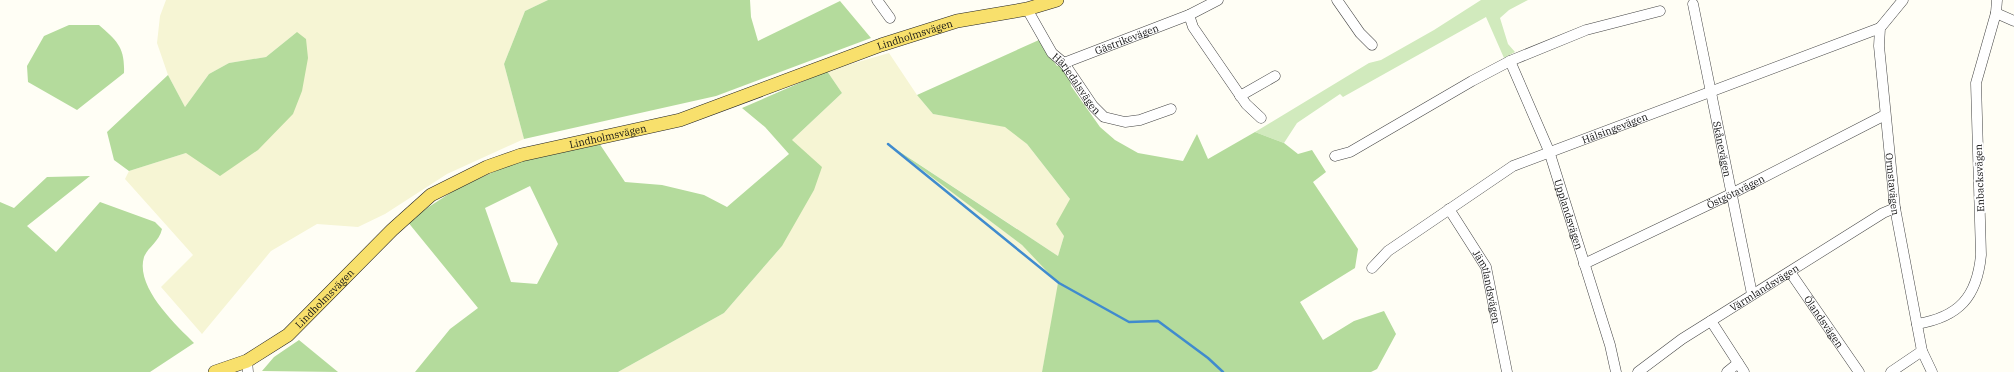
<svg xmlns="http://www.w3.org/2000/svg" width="2014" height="372" viewBox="0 0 2014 372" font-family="'IBM Plex Serif',serif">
<rect width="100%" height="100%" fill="#fffef5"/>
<!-- farmland -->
<path fill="#f6f5d4" d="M166,0H548L525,11L504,64L524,139L447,174L385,214L358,227L317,224L271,251L202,334L161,287L193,255L125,179L129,171L186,153L297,32L266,57L229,63L209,74L185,107L168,75L157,43L160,16Z
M889,53L917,95L933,114L1008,127L1027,144L1070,199L1064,236L1058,256L896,149L1022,245L1059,283L1042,372H618L724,313L782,246L792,140L842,93L827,71Z"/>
<!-- green -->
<path fill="#d1eabd" d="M1481,0H1528L1509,10L1500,18L1508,44L1515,52L1504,58L1486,17L1343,97L1340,94L1297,123L1284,143L1255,132L1369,63L1381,60L1434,30Z"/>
<!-- forest -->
<path fill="#b4db9c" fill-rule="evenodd" d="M548,0H750L751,17L758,41L840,1L871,38L716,96L524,139L504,64L525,11Z
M69,25H99C117,41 125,47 124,73L77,110L28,82L27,66L44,36Z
M297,32L306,39L308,58L302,91L293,114L258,150L220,176L186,153L129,171L114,160L107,132L168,75L185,107L209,74L229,63L266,57Z
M1039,40L1057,66L1060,65L1069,70L1071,86L1100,127L1115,140L1138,153L1183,161L1197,134L1208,159L1255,132L1284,143L1298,154L1312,150L1326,172L1313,182L1358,249L1355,268L1300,302L1323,340L1354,321L1384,311L1396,334L1377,369L1371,372H1042L1058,283L1022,245L888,144L1058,256L1064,236L1056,224L1070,199L1027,144L1005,127L933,114L917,95Z
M827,71L842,93L792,140L822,167L814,190L782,246L724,313L618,372H415L450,329L478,308L407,221L458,188L520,160L599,143L625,182L662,185L704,195L727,207L789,154L765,127L742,108ZM530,186L558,244L537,284L511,282L485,208Z
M90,176L27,226L56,252L100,202L155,222L162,229C159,242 148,247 144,257C135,287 175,324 194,343L150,372H0V202L14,208L47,177Z
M299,340L338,372L262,371L274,357Z"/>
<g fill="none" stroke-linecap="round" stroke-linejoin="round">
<!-- stream -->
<path stroke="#408bce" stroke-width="2.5" d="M888,144L1059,283L1129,322L1158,321L1208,358L1223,372"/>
<defs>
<g id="minor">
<path d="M877,0L890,18"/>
<path d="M1337,0L1360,33L1372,45"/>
<path id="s1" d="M1903,0L1880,28L1879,46L1895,208L1922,351L1932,372"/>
<path id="s2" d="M1693,4L1752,294"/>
<path id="s3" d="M1027,9L1052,53L1064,63L1093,106L1104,117L1125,122L1140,120L1171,109"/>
<path d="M1996,13L2014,21"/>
<path d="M1189,15L1193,27L1246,104L1261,118"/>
<path d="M1510,61L1586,30L1660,11"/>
<path id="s4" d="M1064,63L1189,15L1218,0"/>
<path d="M1240,96L1275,76"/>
<path id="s5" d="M1335,156L1350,152L1472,81L1510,61L1549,151L1610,345L1616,372"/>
<path id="s6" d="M1449,209L1486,267L1507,372"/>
<path id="s7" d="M1584,264L1731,194L1885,115"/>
<path id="s8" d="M1372,268L1388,251L1513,166L1880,28"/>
<path id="s9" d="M1790,272L1859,372"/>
<path d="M1711,321L1744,372"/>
<path d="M1917,324C1959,317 1977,297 1981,255L1976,83L1996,13L1997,0"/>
<path d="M247,361L248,372"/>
<path id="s10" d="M1638,372L1682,339L1883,213L1895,208"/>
<path d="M1727,372L1738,363"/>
<path d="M1891,372L1922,351"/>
</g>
<g id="major">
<path id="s11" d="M215,372L247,361L288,335L392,230L431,195L487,167L521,155L680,120L881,45L957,21L1027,9L1057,0"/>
</g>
</defs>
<!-- minor casing -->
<use href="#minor" stroke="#444" stroke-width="11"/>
<!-- major casing -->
<use href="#major" stroke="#222" stroke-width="14"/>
<!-- minor -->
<use href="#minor" stroke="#fff" stroke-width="10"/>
<!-- major -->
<use href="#major" stroke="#f8e06c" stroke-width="13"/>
</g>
<g text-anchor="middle" stroke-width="4" stroke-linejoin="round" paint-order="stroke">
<!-- street labels -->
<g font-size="10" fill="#111" stroke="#fff">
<text dy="4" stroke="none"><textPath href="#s11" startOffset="794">Lindholmsvägen</textPath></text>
<text dy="4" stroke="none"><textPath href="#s4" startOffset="67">Gästrikevägen</textPath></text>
<text dy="4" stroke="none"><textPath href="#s3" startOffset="90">Härjedalsvägen</textPath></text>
<text dy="4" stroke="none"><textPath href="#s8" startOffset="283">Hälsingevägen</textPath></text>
<text dy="4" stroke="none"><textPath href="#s11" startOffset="470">Lindholmsvägen</textPath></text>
<text dy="4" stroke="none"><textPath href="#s2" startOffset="148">Skånevägen</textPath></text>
<text transform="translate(1979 178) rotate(-92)" y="4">Enbacksvägen</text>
<text dy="4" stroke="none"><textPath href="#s1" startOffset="193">Ormstavägen</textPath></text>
<text dy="4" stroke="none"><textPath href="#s7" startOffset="168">Östgötavägen</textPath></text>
<text dy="4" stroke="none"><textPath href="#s5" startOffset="364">Upplandsvägen</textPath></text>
<text dy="4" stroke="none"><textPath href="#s6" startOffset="88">Jämtlandsvägen</textPath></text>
<text dy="4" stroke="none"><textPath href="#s10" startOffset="152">Värmlandsvägen</textPath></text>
<text dy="4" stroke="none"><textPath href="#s11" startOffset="134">Lindholmsvägen</textPath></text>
<text dy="4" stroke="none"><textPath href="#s9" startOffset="60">Ölandsvägen</textPath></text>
</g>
</g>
</svg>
